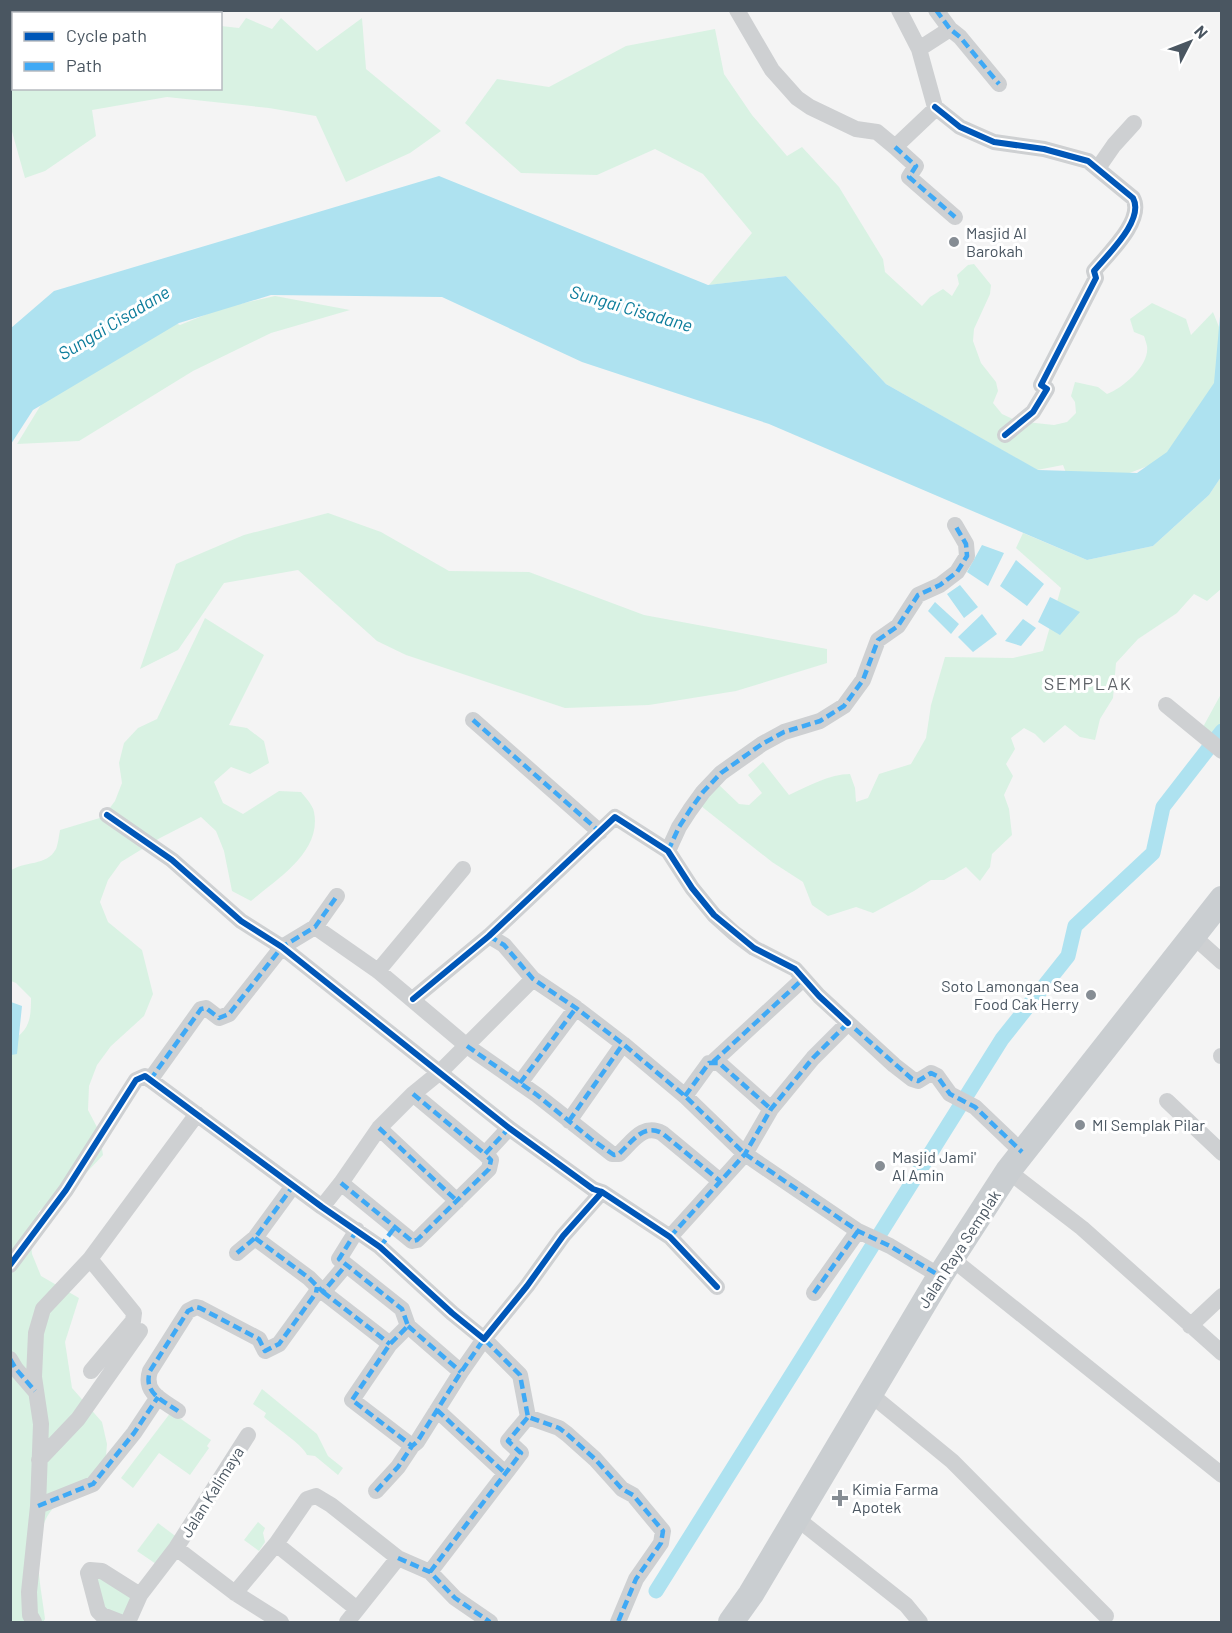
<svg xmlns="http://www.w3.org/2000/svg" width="1232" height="1633" viewBox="0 0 1232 1633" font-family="Barlow,sans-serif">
<rect width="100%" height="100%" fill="#f4f4f4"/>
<!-- green -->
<path fill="#d9f2e3" d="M39,10H201L203,13H33Z
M246,18L272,29L281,18L317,51L362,18L366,69L441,131L410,153L346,182L316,116L269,108L167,97L92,110L96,136L45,171L25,178L11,128V26L13,24L14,88H220L221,26L239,28Z
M715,29L724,74L752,115L787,156L802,147L839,187L883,259L885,272L922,306L930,297L943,289L952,296L959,284L957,275L968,265L974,264L991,285L990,294L974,329L973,341L981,363L996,382L998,391L993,403L1002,414L1017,421L1054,425L1067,422L1076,413L1075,402L1071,396L1075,382L1098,387L1107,394C1123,388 1150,365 1147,346C1146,342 1145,339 1144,336L1134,332L1130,319L1152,303L1186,319L1191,335L1213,312L1221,332V391L1174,456L1106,482L1068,478L1063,465L1037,470L886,384L786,276L709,285L752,233L703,174L655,149L597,175L521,173L465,123L497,79L549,87L626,46Z
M275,296L350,310L271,333L193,371L79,441L17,444L42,403L150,312L180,325L222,308Z
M1221,477V589L1207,601L1194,594L1177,613L1138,639L1116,663L1113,698L1100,719L1095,740L1080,737L1065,725L1044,743L1035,734L1024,728L1011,738L1015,749L1006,764L1013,776L1004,795L1009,809L1012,835L992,854L990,867L980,881L966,867L944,880H931L914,891L873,913L856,907L828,916L812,905L803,882L772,862L701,806L717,783L739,804L749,805L762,793L748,775L763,762L789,795C808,786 830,774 850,774L855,788L856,802L868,798L879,774L911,764L926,738L931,705L945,657L1013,658L1043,651L1061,588L1016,548L1023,533L1087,560L1153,546L1209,495Z
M328,513L381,532L449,571L529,572L644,615L827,649V663L736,691L649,705L565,708L406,655L377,641L298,570L224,583L178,650L140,669L176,564L244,535Z
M205,618L264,655L229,725L247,728L264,741L269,763L250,774L231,767L214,782L223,803L243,814L279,791L301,792C305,797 313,805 314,812C322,852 277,879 251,901L232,891L224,851L216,831L201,817L160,838L121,862L108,880L100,902L108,922L142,950L153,994L144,1016L111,1046L97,1065L89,1086L88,1110L99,1131L103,1155L88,1171L39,1211L30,1232L32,1254L41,1276L79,1298L65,1342L72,1388L102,1422L107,1444L105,1468C90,1479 66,1494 54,1507C28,1536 41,1585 45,1619L43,1622H10V1041C30,1031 31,1018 31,998L16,983L11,981L10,871C25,860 46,867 56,849C58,844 59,836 60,830L103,817L115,801L122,783L119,763L124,743L138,728L157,719Z
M1221,694V745L1203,727Z
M262,1389L317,1434L328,1456L343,1468L338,1475L315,1456L307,1455C302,1444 275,1427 264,1417L266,1413L253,1404Z
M171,1412L211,1440L207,1446L209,1448L190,1475L159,1453L133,1488L121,1478Z
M258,1522L265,1528L263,1533L265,1542L259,1551L244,1540Z
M158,1523L178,1538L159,1566L137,1551Z
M97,1576L133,1596L128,1611L121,1616L102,1607Z"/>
<!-- water -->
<path fill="#aee2f0" d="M439,176L708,285L786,276L886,384L1038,470L1137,473L1167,452L1214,383L1221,305V477L1209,495L1153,546L1087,560L769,424L582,362L442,297L271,295L179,323L33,410L11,444V328L54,291Z
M982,545L1004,553L988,586L967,572Z
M1016,560L1044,584L1027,606L1000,586Z
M960,585L978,607L964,618L947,594Z
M1050,597L1080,612L1060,635L1038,622Z
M935,602L959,624L951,634L928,611Z
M982,614L997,634L973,652L958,637Z
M1023,619L1036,628L1021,646L1005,641Z
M11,1002L22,1006L17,1054L11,1055Z"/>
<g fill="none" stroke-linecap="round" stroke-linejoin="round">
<!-- canal -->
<path stroke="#aee2f0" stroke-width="15" d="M656,1591L1002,1039L1068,956L1075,926L1153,853L1163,807L1222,731"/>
<!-- minor -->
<path stroke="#ced0d2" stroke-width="16" d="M737,10L772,70L797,98L810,107L856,129L877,132L895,147L933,111L935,107L919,49
M899,10L919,49L950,29
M936,10L950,29L960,37L999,84
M935,107L960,127L994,142L1044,149L1088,161L1133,198C1145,220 1107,255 1094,271L1096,278L1041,385L1047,389L1033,412L1005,435
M895,147L916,166L909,177L955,217
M1098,168L1114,145L1134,123
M1166,705L1222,751
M473,720L600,832
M107,815L172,860L241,921L282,947L509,1128L593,1189L602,1192L670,1237L717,1287
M668,851L679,827L690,810L703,792L721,773L762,744L784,732L820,721L844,706L863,680L878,640L898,626L918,595L940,585L957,572L967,556L966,544L955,525
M315,927L378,971L467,1046L537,1095L612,1154H619C632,1142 643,1123 662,1133L720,1181
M489,936L504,945L533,979L576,1008L623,1044L685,1096L745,1154L858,1231L890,1246L940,1276
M1193,936L1222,962
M378,971L463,869
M413,999L489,936L615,817L668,851L692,888L714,915L734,933L754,948L795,969L819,996L894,1065L912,1079L918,1081L931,1073L937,1076L950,1094L975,1107L1022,1152
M1221,1056H1222
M713,1062L803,979
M150,1080L201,1009L206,1008L219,1018L229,1014L282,947L315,927L337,896
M520,1083L576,1008
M413,1094L485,1154
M685,1096L709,1063H719L771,1109
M1167,1101L1222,1153
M569,1121L623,1044
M379,1128L457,1201
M1008,1171L1082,1228L1222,1353
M341,1183L412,1241L417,1240L489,1169L491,1160L485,1154L509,1128
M322,1207L341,1183L379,1128L413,1094L440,1072L533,979
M357,1230L339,1259L402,1309L408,1326L390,1344L352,1400L412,1446
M670,1237L745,1154L771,1109L813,1058L848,1023
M255,1238L309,1278L323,1292L346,1265
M237,1253L255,1238L293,1186
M951,1258L1222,1475
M90,1259L134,1313L133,1321L91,1371
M10,1265L66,1190L136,1080L145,1076L322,1207L380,1247L452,1313L484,1339L527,1286L563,1236L602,1192
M323,1292L390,1344
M814,1293L858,1231
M408,1326L461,1372
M1190,1326L1222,1296
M10,1359L16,1369L35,1391
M869,1393L952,1461L1106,1616
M437,1410L505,1473
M178,1411C162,1400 143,1393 150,1371L188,1311L196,1307L200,1308L259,1339L265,1351L279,1344L316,1293L317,1287
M39,1460L78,1419L140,1331
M376,1491L398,1467L412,1446L417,1442L461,1372L484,1339L520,1375L528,1417L559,1428L567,1434L595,1459L622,1489L633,1495L663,1531L661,1543L636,1579L618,1622
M38,1506L93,1484L134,1433L158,1397
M795,1517L906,1605L920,1622
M276,1544L357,1609
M176,1548L235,1593L281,1622
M430,1572L521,1453L508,1441L528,1417
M235,1593L276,1544L307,1499L316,1496L331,1505L398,1558L430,1572L455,1598L490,1622
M140,1595L176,1548L248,1435
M34,1622L30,1615L29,1592L38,1506L41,1424L34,1377L36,1333L43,1309L90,1259L197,1114
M120,1622L102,1615L98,1611L88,1573L90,1570L102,1571L140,1595L128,1622
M347,1622L398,1558"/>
<!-- primary -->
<path stroke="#caced1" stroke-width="26" d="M731,1622L751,1594L940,1276L1008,1171L1222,899"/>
<!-- quiet -->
<path stroke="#3fa9f5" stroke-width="4.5" stroke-dasharray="9 4.5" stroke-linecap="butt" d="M936,10L950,29L960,37L999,84
M895,147L916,166L909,177L955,217
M473,720L600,832
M668,851L679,827L690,810L703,792L721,773L762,744L784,732L820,721L844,706L863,680L878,640L898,626L918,595L940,585L957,572L967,556L966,544L955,525
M489,936L504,945L533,979L576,1008L623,1044L685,1096L745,1154L858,1231L890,1246L940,1276
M845,1020L912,1079L918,1081L931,1073L937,1076L950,1094L975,1107L1022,1152
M467,1046L537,1095L591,1139L614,1155L619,1154C632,1142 643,1123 662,1133L720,1181
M713,1062L803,979
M150,1080L201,1009L206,1008L219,1018L229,1014L282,947L315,927L337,896
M520,1083L576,1008
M413,1094L485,1154
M685,1096L709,1063H719L771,1109
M569,1121L623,1044
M379,1128L457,1201
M341,1183L412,1241L417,1240L489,1169L491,1160L485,1154L509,1128
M357,1230L339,1259L402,1309L408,1326L390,1344L352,1400L412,1446
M670,1237L745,1154L771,1109L813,1058L848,1023
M255,1238L309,1278L323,1292L346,1265
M380,1247L395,1227
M237,1253L255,1238L293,1186
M323,1292L390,1344
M814,1293L858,1231
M408,1326L461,1372
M10,1359L16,1369L35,1391
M437,1410L505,1473
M178,1411C162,1400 143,1393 150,1371L188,1311L196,1307L200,1308L259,1339L265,1351L279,1344L316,1293L317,1287
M376,1491L398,1467L412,1446L417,1442L461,1372L484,1339L520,1375L528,1417L559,1428L567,1434L595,1459L622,1489L633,1495L663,1531L661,1543L636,1579L618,1622
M38,1506L93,1484L134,1433L158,1397
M398,1558L430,1572L455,1598L490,1622
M430,1572L521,1453L508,1441L528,1417"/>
<defs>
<path id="cycleway" d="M935,107L960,127L994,142L1044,149L1088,161L1133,198C1145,220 1107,255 1094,271L1096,278L1041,385L1047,389L1033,412L1005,435
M107,815L172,860L241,921L282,947L509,1128L593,1189L602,1192L670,1237L717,1287
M413,999L489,936L615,817L668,851L692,888L714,915L754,948L795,969L819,996L848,1023
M10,1265L66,1190L136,1080L145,1076L322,1207L380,1247L452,1313L484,1339L527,1286L563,1236L602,1192"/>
</defs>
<!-- cycleway casing -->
<use href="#cycleway" stroke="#fff" stroke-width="10"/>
<!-- cycleway -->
<use href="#cycleway" stroke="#0057b8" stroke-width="6"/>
</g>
<!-- markers -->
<g fill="#868d94" stroke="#fff" stroke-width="2">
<circle cx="954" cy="242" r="6"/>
<circle cx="1091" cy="995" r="6"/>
<circle cx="1080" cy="1125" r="6"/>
<circle cx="880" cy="1166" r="6"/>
<path d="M837 1489h6v6h6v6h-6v6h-6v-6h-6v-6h6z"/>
</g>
<g text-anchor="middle" stroke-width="6" stroke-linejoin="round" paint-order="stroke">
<!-- poi labels -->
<g font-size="16" fill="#4a5661" stroke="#fff" text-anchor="start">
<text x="966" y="239">Masjid Al<tspan x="966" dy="18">Barokah</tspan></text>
<text x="1079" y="992" text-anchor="end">Soto Lamongan Sea<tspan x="1079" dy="18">Food Cak Herry</tspan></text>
<text x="1092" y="1131">MI Semplak Pilar</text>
<text x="892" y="1163">Masjid Jami'<tspan x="892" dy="18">Al Amin</tspan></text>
<text x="852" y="1495">Kimia Farma<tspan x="852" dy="18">Apotek</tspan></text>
</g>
<!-- street labels -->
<g font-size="16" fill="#4a5661" stroke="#fff">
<text transform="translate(959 1249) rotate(-57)" y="6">Jalan Raya Semplak</text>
<text transform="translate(212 1492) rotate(-58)" y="6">Jalan Kalimaya</text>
</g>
<!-- water labels -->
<g font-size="18" font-style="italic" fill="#0c7c9b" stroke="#fff">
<text transform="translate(631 309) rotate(16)" y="6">Sungai Cisadane</text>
<text transform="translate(114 323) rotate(-31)" y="6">Sungai Cisadane</text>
</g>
<!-- neighbourhood labels -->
<g font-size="18" letter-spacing="1.5" fill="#5f6368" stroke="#fff">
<text x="1088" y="690">SEMPLAK</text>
</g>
</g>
<!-- border -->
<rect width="1232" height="1633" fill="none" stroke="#4a5661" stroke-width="24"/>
<!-- legend -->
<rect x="12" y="12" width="210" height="78" fill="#ffffff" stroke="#b7bbc0" stroke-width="1.5"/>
<rect x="24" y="32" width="30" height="9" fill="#0057b8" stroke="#b7bbc0" stroke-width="1.5"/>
<text x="66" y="42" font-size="18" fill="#4a5661">Cycle path</text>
<rect x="24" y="62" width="30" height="9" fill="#3fa9f5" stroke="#b7bbc0" stroke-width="1.5"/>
<text x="66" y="72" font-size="18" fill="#4a5661">Path</text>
<!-- north arrow -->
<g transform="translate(1190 42) rotate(48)" stroke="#ffffff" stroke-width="4.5" paint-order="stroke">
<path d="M0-4.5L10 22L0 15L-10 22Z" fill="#4a5661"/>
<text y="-9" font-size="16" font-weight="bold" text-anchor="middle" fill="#4a5661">N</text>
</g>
</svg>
